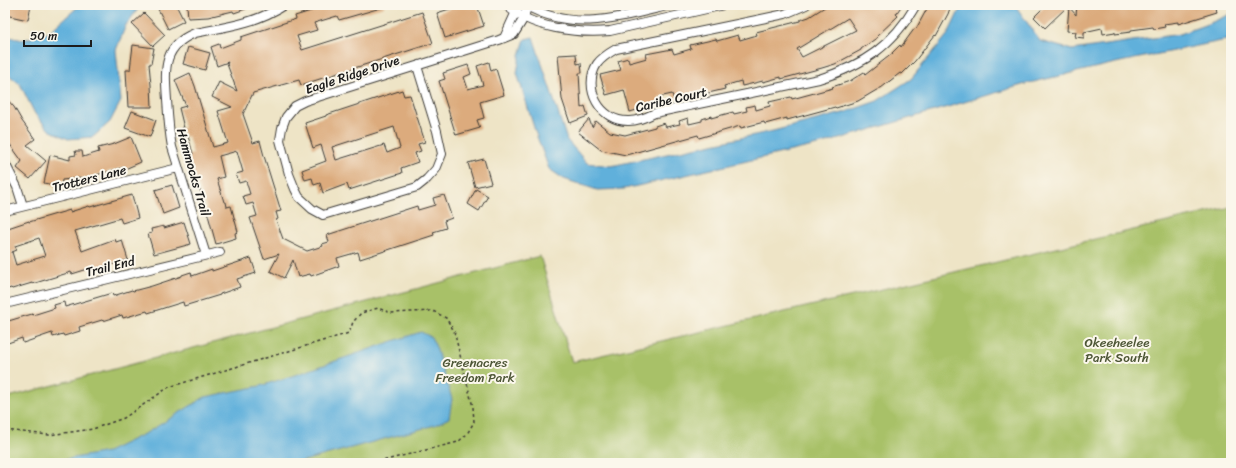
<svg xmlns="http://www.w3.org/2000/svg" width="1236" height="468" viewBox="0 0 1236 468" font-family="Sriracha,sans-serif">
<rect width="100%" height="100%" fill="#fbf7ec"/>
<filter id="ink" filterUnits="userSpaceOnUse"><feTurbulence type="fractalNoise" baseFrequency=".025" numOctaves="2"/><feDisplacementMap in="SourceGraphic" scale="8" xChannelSelector="R" yChannelSelector="G"/><feConvolveMatrix kernelMatrix="1 2 1 2 8 2 1 2 1" color-interpolation-filters="sRGB"/></filter>
<filter id="wash" filterUnits="userSpaceOnUse"><feTurbulence type="fractalNoise" baseFrequency=".012" numOctaves="4" result="noise"/><feDisplacementMap in="SourceGraphic" scale="16" xChannelSelector="R" yChannelSelector="G"/><feGaussianBlur stdDeviation="0.9" result="paint"/><feColorMatrix in="noise" values="0 0 0 0 0 0 0 0 0 0 0 0 0 0 0 0 0 1.4 0 .05"/><feComposite in="paint" operator="in"/></filter>
<g filter="url(#wash)">
<rect width="100%" height="100%" fill="#eee4c6"/>
<!-- green -->
<path fill="#a8c167" stroke="#626e42" d="M1231,207V463H5V398L540,256L572,362Z"/>
<!-- water -->
<path fill="#61b0db" stroke="#3e667c" d="M80,5H141L126,25L116,50L121,101L110,122L93,137L68,139L49,130L35,114L20,84L5,72V36L23,40L48,33Z
M962,5H1015L1040,41L1072,50L1180,34L1210,23L1231,14V39L1120,62L1029,83L822,144L624,189L597,190L564,179L549,169L536,134L517,73L520,55L525,39L533,37L556,106L567,140L587,163L611,166L773,131L843,113L877,101L911,79L948,34Z
M421,332L431,337L436,347L452,399L449,418L435,425L296,463H5V456L57,461L107,452L148,432L205,397L260,386L301,373L393,341Z"/>
<g id="blocks">
<!-- building -->
<path fill="#dcab7d" fill-rule="evenodd" d="M6,5H31L28,20L5,15Z
M156,5H176L184,21L168,29Z
M187,5H254V6L234,13L233,11L208,17L188,18Z
M312,5H384V7L339,20L337,16L314,23L317,30L297,36L302,50L422,12L433,43L301,85L299,80L253,93L243,114L253,143L260,141L264,156L281,211L276,212L278,219L276,220L283,239L307,251L323,246L322,244L329,242L327,235L417,206L418,210L435,205L433,198L444,195L452,218L444,221L446,228L433,232L434,235L360,259L358,252L337,258L339,266L311,276L310,274L298,277L293,260L284,278L270,271L279,254L264,259L250,218L257,216L253,203L246,205L243,196L250,194L246,181L239,183L236,174L243,172L237,151L219,156L224,177L217,179L224,202H226L227,207L231,206L238,232L235,233L236,238L216,244L205,204L198,184L197,185L188,155L193,154L188,136L185,137L182,128H184L179,108L186,106L175,80L190,73L195,86L213,147L228,143L218,111L232,107L212,97L219,82L237,91L227,64L228,62L217,66L211,47L219,44L220,48L241,40V37L296,19L295,16L314,10Z
M462,5H477L484,26L445,38L437,13Z
M828,5H902L896,14L898,16L877,36L878,37L861,49V50L835,64L822,68L781,79V77L763,82V81L742,86L741,81L724,86L725,89L696,96L695,94L674,100L672,94L659,97L660,103L639,107L640,109L630,112L624,90L606,95L600,75L621,70L618,61L628,58L629,63L647,58L646,54L672,49L674,54L691,49L690,45L716,39L717,41L738,35L740,40L757,35L756,32L800,21V20L809,17ZM848,18L856,30L802,57L797,49Z
M929,5H951L948,14L936,36L935,35L915,61L902,74L900,73L881,88H880L858,101L836,108L835,107L787,120V118L765,124L764,122L741,128L740,126L699,138L698,135L626,155L601,150L578,132L589,119L592,127L596,121L610,132L625,135L655,127V126L664,123L666,127L680,124L679,121L688,118L689,124L702,121V119L711,116V118L733,112L734,114L747,111L746,107L755,105L756,110L770,106L769,102L791,97L792,99L833,88L832,87L850,81L864,72L865,75L893,53H892L900,45L901,47L915,28L916,29Z
M1046,5H1069L1045,28L1034,17Z
M1077,5H1214L1217,12L1178,24V22L1164,24L1165,27L1154,29L1153,27L1131,30V32L1115,34V32L1103,34L1102,28L1084,32V38L1075,37L1076,32L1067,31L1069,7L1076,15Z
M144,13L165,35L153,46L132,24Z
M133,45L154,48L151,64H149L151,85L152,107H128L126,70H130Z
M188,47L210,53L205,70L183,64Z
M576,54L577,64L581,63L582,73H579L581,108L585,106L588,116L570,123L562,99L558,55Z
M489,62L491,71L496,69L504,95L480,102L484,118L477,120L480,128L456,135L439,81L445,79L443,73L468,65L471,74L464,77L468,89L483,85L477,66Z
M402,90L404,96L410,95L425,142L418,144L421,151L415,153L418,162L401,168L402,173L349,190L347,184L323,193L320,183L314,185L312,178L305,180L302,170L326,161L321,145L313,148L305,123L326,116V115ZM394,127L400,148L387,153L384,145L336,160L332,147Z
M5,97L14,107L22,121L35,139L27,145L46,161L30,179L17,168L22,161L6,139L9,137L5,131Z
M132,111L156,120L150,137L125,128Z
M131,137L141,162L125,169V167L89,177L62,180L61,187L44,183L50,155L70,160V156L76,155L75,151H82L83,157L99,152L98,148L114,144Z
M484,159L491,183L475,187L468,163Z
M172,185L179,208L163,214L155,190Z
M476,189L488,196L479,211L468,204Z
M132,195L138,218L122,223L120,218L75,231L82,251L115,239L116,242L122,240L128,260L92,270L91,268L72,274L71,272L32,284V283L12,289L11,288L5,290V229L29,221V222L70,210V212L89,206L90,207ZM39,238L45,256L16,265L12,252L17,250L15,246Z
M184,222L191,244L154,254L148,234L152,233L151,229L164,226V228Z
M251,258L256,273L237,279L240,287L220,294V295L184,306L183,302L148,313L147,311L123,318L122,315L103,321L102,320L79,327L80,331L64,336L63,334L53,337L52,333L23,343L22,338L5,344V322L32,314L33,315L55,308L54,305L64,302L65,307L112,293L113,296L132,290L133,291L152,286L182,276V275L191,272L192,276L212,269V271Z"/>
</g>
</g>
<g filter="url(#ink)">
<use href="#blocks" fill-opacity="0" stroke="#3c3a36" stroke-width="1"/>
<g fill="none" stroke-linecap="round" stroke-linejoin="round">
<defs>
<path id="minor" d="M506,5C530,28 578,34 610,31L724,5
M525,5C574,33 620,17 671,5
M806,5L785,14L616,49C609,53 602,57 597,64C582,88 600,122 629,121C638,121 647,117 655,113L819,79C864,65 892,46 916,5
M504,38L519,5
M417,66L437,131L442,154L436,169L427,179L417,187L323,215L312,209L299,197L295,189L289,174L280,140L282,128L286,117L295,106L305,101L499,40L514,34L524,18L527,6
M5,163L17,187L23,206
M5,211L178,168
M206,255L172,147C169,131 168,116 167,100C165,70 162,46 195,33C226,27 257,23 284,5
M5,304L220,252"/>
</defs>
<!-- minor casing -->
<use href="#minor" stroke="#3c3a36" stroke-width="10"/>
<!-- path -->
<path stroke="#3c3a36" stroke-width="1.5" stroke-dasharray="3 3" stroke-linecap="butt" d="M5,430L49,435L93,429L124,418L169,387L349,333L353,322L361,313L378,308L391,313L433,311L446,318L454,331L473,407L474,422L467,434L458,442L374,463"/>
<!-- minor -->
<use href="#minor" stroke="#fff" stroke-width="8"/>
</g>
</g>
<g text-anchor="middle" stroke-width="4" stroke-linejoin="round" paint-order="stroke">
<!-- street labels -->
<g font-size="13" fill="#1c1c1c" stroke="#fbf7ec">
<text transform="translate(352 74) rotate(-18)" y="5">Eagle Ridge Drive</text>
<text transform="translate(671 99) rotate(-13)" y="5">Caribe Court</text>
<text transform="translate(194 172) rotate(74)" y="5">Hammocks Trail</text>
<text transform="translate(89 178) rotate(-14)" y="5">Trotters Lane</text>
<text transform="translate(110 266) rotate(-14)" y="5">Trail End</text>
</g>
<!-- park labels -->
<g font-size="13" fill="#4d5636" stroke="#fbf7ec">
<text x="1117" y="347">Okeeheelee<tspan x="1117" dy="15">Park South</tspan></text>
<text x="475" y="367">Greenacres<tspan x="475" dy="15">Freedom Park</tspan></text>
</g>
</g>
<!-- margin -->
<rect width="1236" height="468" fill="none" stroke="#fbf7ec" stroke-width="20"/>
<!-- scale -->
<path d="M24 40v6h67v-6" fill="none" stroke="#1c1c1c" stroke-width="2"/>
<text x="30" y="40" font-size="12" fill="#1c1c1c" stroke="#fbf7ec" stroke-width="3" paint-order="stroke">50 m</text>
</svg>
